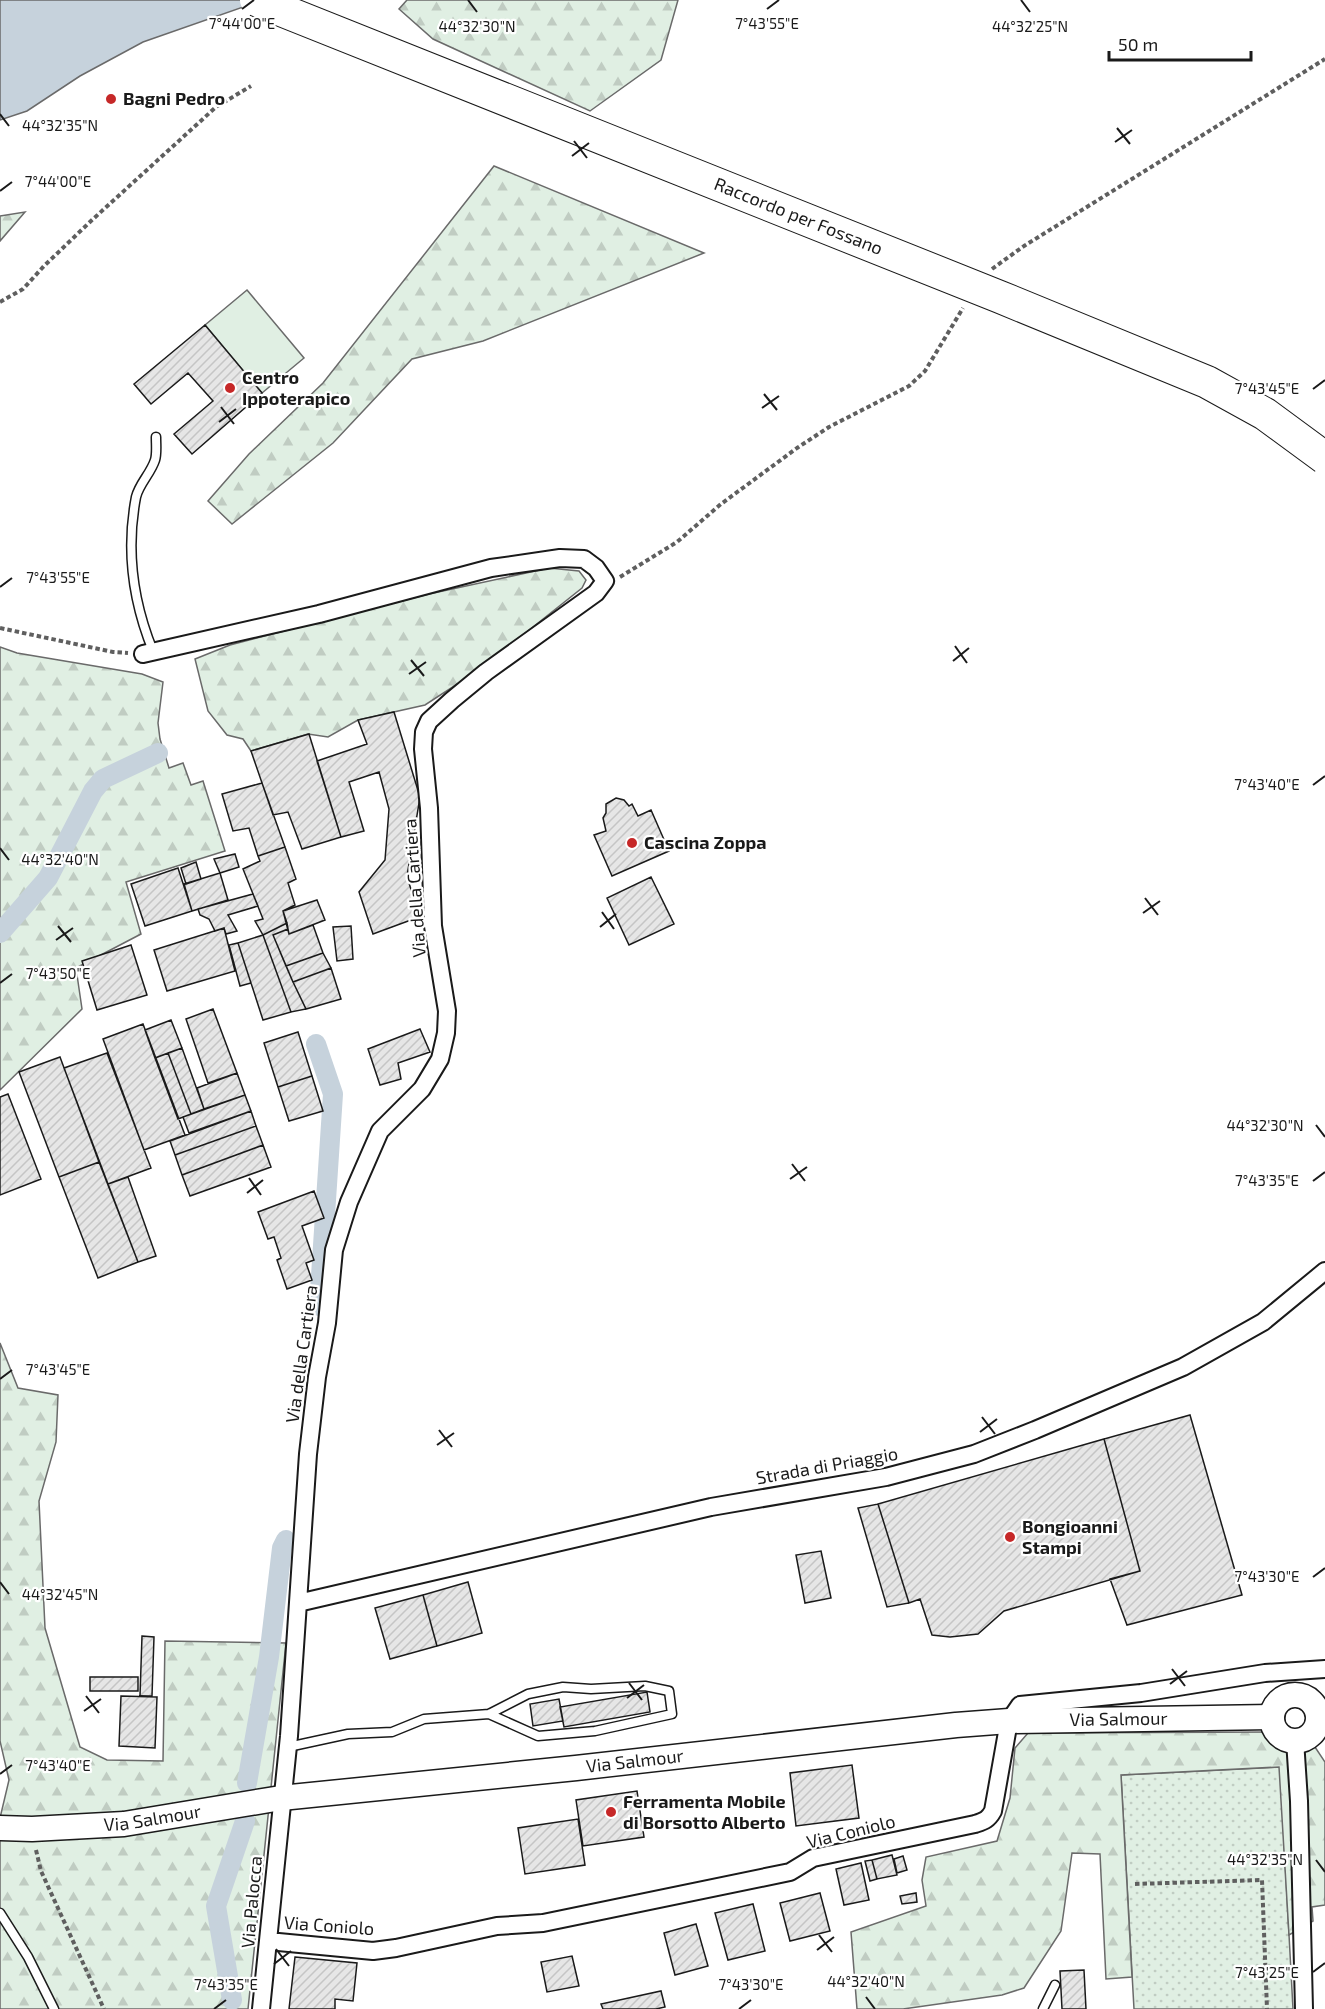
<svg xmlns="http://www.w3.org/2000/svg" width="1325" height="2009" viewBox="0 0 1325 2009" font-family="'Exo 2',sans-serif">
<defs>
<pattern id="grass-dots" width="8" height="8" patternUnits="userSpaceOnUse" patternTransform="scale(1.5)"><rect width="8" height="8" fill="#e0efe3"/><path d="M2 2h.1M6 6h.1" fill="none" stroke="#c0ccc2" stroke-width="1.8" stroke-linecap="round"/></pattern>
<pattern id="forest-firs" width="22" height="20" patternUnits="userSpaceOnUse" patternTransform="scale(1.5)"><rect width="22" height="20" fill="#e0efe3"/><path d="M5 1l3.5 6h-7zM16 11l3.5 6h-7z" fill="#c0ccc2"/></pattern>
<pattern id="building-hatch" width="6" height="6" patternUnits="userSpaceOnUse" patternTransform="scale(1.5)"><rect width="6" height="6" fill="#e6e6e6"/><path d="M-1 1l2-2M0 6l6-6M5 7l2-2" fill="none" stroke="#c5c5c5"/></pattern>
</defs>
<rect width="100%" height="100%" fill="#fff"/>
<!-- grass -->
<path fill="url(#grass-dots)" stroke="#6a6a6a" stroke-width="1.5" d="M1280,1767L1293,2009H1134L1121,1775Z"/>
<!-- forest -->
<path fill="url(#forest-firs)" stroke="#6a6a6a" stroke-width="1.5" d="M407,0H678L661,60L590,111L433,39L399,9Z
M494,166L704,253L483,341L412,359L333,443L232,524L208,501L249,454L323,383Z
M25,212L0,241V216Z
M549,568L579,571L586,580L582,588L479,670L425,705L358,720L328,737L308,734L251,751L243,739L227,735L208,711L195,659L230,645L429,594Z
M0,647L17,653L142,674L163,682L158,723L160,739L169,768L183,763L191,785L203,781L225,851L126,882L141,934L76,968L82,1009L0,1090Z
M0,1343L18,1388L58,1395L56,1442L39,1501L45,1628L80,1747L107,1760L163,1761L165,1641L286,1643L248,2009H0V1818L9,1780L0,1741Z
M1305,1732L1325,1762V1905L1312,1907L1313,1921L1289,1935L1279,1767L1121,1775L1132,1977L1106,1979L1100,1854L1072,1853L1061,1931L1024,1988L1002,1995L903,2009H857L851,1932L926,1906L922,1880L926,1857L997,1841L1010,1798L1015,1748L1028,1733Z"/>
<!-- pitch -->
<path fill="#e0efe3" stroke="#6a6a6a" stroke-width="1.5" d="M247,290L304,358L262,393L205,325Z"/>
<!-- water -->
<path fill="#c6d2dc" stroke="#6a6a6a" stroke-width="1.5" d="M0,0H263L143,42L80,76L27,111L0,120Z"/>
<g fill="none" stroke-linecap="round" stroke-linejoin="round">
<!-- canal -->
<path stroke="#c6d2dc" stroke-width="20" d="M0,933L48,878L93,791L103,779L158,753
M316,1044L333,1094L319,1306
M247,1783L269,1657L282,1548L286,1540
M232,2000L216,1906L245,1821"/>
</g>
<!-- building -->
<path fill="url(#building-hatch)" stroke="#1a1a1a" stroke-width="1.5" d="M205,325L262,393L192,454L174,434L213,401L188,373L151,404L134,384Z
M394,712L420,797L407,876L419,917L373,934L359,892L385,860L389,809L379,772L349,782L364,831L341,837L317,761L367,744L358,720Z
M309,734L341,837L302,849L288,812L273,815L251,751Z
M262,783L285,847L258,856L249,828L233,831L222,794Z
M616,798L624,800L629,806L632,804L638,816L651,810L669,851L612,876L594,835L606,831L603,818L606,813V804Z
M285,847L296,879L288,883L295,905L283,911L287,923L263,935L255,921L263,919L243,869L260,861L258,856Z
M235,854L239,867L220,873L214,859Z
M196,862L201,879L186,884L181,868Z
M178,868L192,911L145,926L131,884Z
M220,873L228,900L192,911L184,884Z
M651,877L674,924L629,945L607,898Z
M253,894L258,906L228,915L237,931L226,934L224,928L215,931L209,919L200,915L198,909Z
M317,900L325,920L289,934L283,911Z
M287,923L288,929L273,935L293,982L306,1009L291,1012L263,935Z
M313,925L323,953L286,966L273,935L288,929L289,934Z
M351,926L353,959L337,961L333,927Z
M224,928L235,971L167,991L154,950Z
M263,935L291,1012L263,1020L238,943Z
M238,943L251,983L240,986L229,945Z
M131,945L147,995L97,1010L82,961Z
M323,953L331,968L293,982L286,966Z
M331,968L341,999L306,1009L293,982Z
M213,1009L237,1073L208,1083L186,1019Z
M171,1020L182,1048L155,1058L145,1030Z
M143,1024L185,1135L144,1150L103,1039Z
M420,1029L430,1052L398,1063L401,1079L380,1085L368,1049Z
M298,1032L312,1076L278,1087L264,1043Z
M182,1048L204,1109L191,1114L168,1053Z
M107,1053L151,1168L108,1184L64,1068Z
M168,1053L191,1114L178,1119L155,1058Z
M60,1057L99,1162L59,1177L19,1072Z
M237,1073L245,1095L204,1109L197,1088Z
M312,1076L323,1111L289,1121L278,1087Z
M8,1094L41,1179L0,1195V1097Z
M245,1095L251,1111L189,1133L183,1117Z
M251,1111L256,1126L175,1155L170,1141Z
M256,1126L263,1145L182,1175L175,1155Z
M263,1145L271,1167L190,1196L182,1175Z
M99,1162L138,1262L98,1278L59,1177Z
M128,1177L156,1256L138,1262L108,1184Z
M314,1191L324,1218L302,1226L314,1260L306,1263L312,1280L287,1289L277,1260L281,1258L274,1237L268,1239L258,1212Z
M1190,1415L1242,1595L1127,1625L1110,1579L1140,1571L1104,1439Z
M1104,1439L1140,1571L1004,1611L978,1634L950,1637L932,1635L920,1599L909,1603L878,1504Z
M878,1504L909,1603L887,1607L858,1508Z
M821,1551L831,1598L805,1603L796,1555Z
M468,1582L482,1633L437,1646L423,1595Z
M423,1595L437,1646L390,1659L375,1608Z
M142,1636L154,1637L152,1696H140Z
M90,1677H138V1691H90Z
M647,1692L650,1712L564,1727L560,1707Z
M121,1696L157,1697L155,1748L119,1746Z
M559,1699L563,1721L533,1726L530,1704Z
M852,1765L859,1818L796,1826L790,1773Z
M637,1791L644,1837L583,1846L576,1800Z
M578,1819L585,1865L525,1874L518,1828Z
M892,1855L897,1875L877,1879L872,1860Z
M903,1856L907,1870L897,1873L894,1859Z
M872,1860L877,1879L870,1881L865,1861Z
M861,1863L869,1900L844,1905L836,1869Z
M820,1893L830,1931L790,1941L780,1903Z
M916,1893L917,1902L902,1904L900,1896Z
M753,1904L765,1951L728,1960L715,1913Z
M696,1924L708,1966L675,1975L664,1933Z
M572,1956L579,1986L547,1992L541,1962Z
M295,1957L357,1963L353,2001L335,1999V2009H289Z
M1084,1970L1086,2009H1062L1060,1971Z
M661,1991L665,2007L656,2009H603L601,2004Z"/>
<g fill="none" stroke-linecap="round" stroke-linejoin="round">
<defs>
<path id="service" d="M153,651C133,602 126,549 136,497C139,484 151,473 155,460C157,454 156,445 156,437
M288,1747L348,1734L392,1732L424,1719L489,1714L528,1694L563,1687L591,1689L645,1686L669,1691L672,1714L595,1731L538,1736L489,1714
M0,1913L28,1957L54,2009
M1043,2009L1055,1985"/>
<path id="minor" d="M143,654L319,614L491,568L560,558L584,559L596,568L605,581L596,593L486,672L452,700L429,721L424,732L423,749L429,808L433,926L447,1011L446,1033L440,1059L422,1089L380,1131L349,1202L334,1250L327,1323L317,1377L308,1454L289,1736L261,2009
M298,1603L711,1507L886,1477L974,1454L1035,1430L1183,1367L1263,1322L1325,1271
M1295,1740L1299,1801L1304,2009
M268,1941L373,1951L396,1948L497,1926L543,1923L790,1872L813,1858L975,1824C984,1821 988,1820 993,1811L1009,1721L1020,1705L1141,1693L1265,1673L1325,1669"/>
<g id="secondary">
<circle cx="1295" cy="1718" r="23"/>
<path id="s1" d="M0,1828L32,1829L124,1824L281,1798L576,1768L956,1725L1009,1721L1272,1717"/>
</g>
</defs>
<!-- service casing -->
<use href="#service" stroke="#1a1a1a" stroke-width="11"/>
<!-- minor casing -->
<use href="#minor" stroke="#1a1a1a" stroke-width="20"/>
<!-- secondary casing -->
<use href="#secondary" stroke="#1a1a1a" stroke-width="27"/>
<!-- path -->
<path stroke="#5f5f5f" stroke-width="4" stroke-dasharray="4.5 3" stroke-linecap="butt" d="M992,269L1024,246L1325,59
M0,302L23,289L44,266L92,220L216,107L251,86
M620,577L677,542L721,504L797,448L829,427L909,386L925,371L963,308
M0,628L113,652L128,653
M36,1850L41,1871L104,2009
M1135,1884L1262,1880L1267,2009"/>
<!-- service -->
<use href="#service" stroke="#fff" stroke-width="8"/>
<!-- minor -->
<use href="#minor" stroke="#fff" stroke-width="16"/>
<!-- secondary -->
<use href="#secondary" stroke="#fff" stroke-width="24"/>
<defs>
<g id="motorway-bridge">
<path id="s2" d="M256,0L1000,297L1207,382L1265,414L1325,458"/>
</g>
</defs>
<!-- motorway-bridge casing -->
<use href="#motorway-bridge" stroke="#1a1a1a" stroke-width="34" stroke-linecap="butt"/>
<!-- motorway-bridge -->
<use href="#motorway-bridge" stroke="#fff" stroke-width="32"/>
</g>
<!-- ticks -->
<path fill="none" stroke="#1a1a1a" stroke-width="2" d="M468,0L477,12M1021,0L1030,12M242,9L254,0M767,9L779,0M0,114L9,126M1117,128L1130,144M574,141L587,158M1115,142L1132,130M572,156L589,143M0,191L12,182M1313,389L1325,380M764,394L777,410M221,407L234,424M762,408L779,396M219,422L236,409M0,587L12,578M955,646L967,663M411,660L424,676M953,661L969,648M409,674L426,662M1313,785L1325,776M0,848L9,860M1145,898L1158,915M602,912L614,929M1143,913L1160,901M58,926L71,942M600,927L616,914M56,940L73,928M0,983L12,974M1316,1125L1325,1137M792,1164L805,1181M249,1178L261,1195M790,1179L807,1167M1313,1181L1325,1172M247,1193L263,1180M0,1379L12,1370M982,1417L995,1434M439,1430L452,1447M980,1432L997,1419M437,1445L454,1433M1313,1577L1325,1568M0,1582L9,1594M1172,1669L1185,1686M629,1683L642,1700M1170,1684L1187,1671M86,1696L99,1713M627,1698L644,1685M84,1711L101,1699M0,1774L12,1765M1316,1860L1325,1872M819,1935L832,1952M276,1949L289,1966M817,1950L834,1937M274,1964L291,1951M1313,1972L1325,1963M866,1997L875,2009M214,2009L226,2000M739,2009L751,2000"/>
<!-- markers -->
<g fill="#c62828" stroke="#fff" stroke-width="2">
<circle cx="111" cy="99" r="6"/>
<circle cx="230" cy="388" r="6"/>
<circle cx="632" cy="843" r="6"/>
<circle cx="1010" cy="1537" r="6"/>
<circle cx="611" cy="1812" r="6"/>
</g>
<g text-anchor="middle" stroke-width="4.5" stroke-linejoin="round" paint-order="stroke">
<!-- poi labels -->
<g font-size="18" font-weight="bold" fill="#1a1a1a" stroke="#fff" text-anchor="start">
<text x="123" y="105">Bagni Pedro</text>
<text x="242" y="384">Centro<tspan x="242" dy="21">Ippoterapico</tspan></text>
<text x="644" y="849">Cascina Zoppa</text>
<text x="1022" y="1533">Bongioanni<tspan x="1022" dy="21">Stampi</tspan></text>
<text x="623" y="1808">Ferramenta Mobile<tspan x="623" dy="21">di Borsotto Alberto</tspan></text>
</g>
<!-- street labels -->
<g font-size="18" fill="#1a1a1a" stroke="#fff">
<text dy="6" stroke="none"><textPath href="#s2" startOffset="584">Raccordo per Fossano</textPath></text>
<text transform="translate(415 888) rotate(-94)" y="6">Via della Cartiera</text>
<text transform="translate(302 1354) rotate(-82)" y="6">Via della Cartiera</text>
<text transform="translate(827 1466) rotate(-10)" y="6">Strada di Priaggio</text>
<text dy="6" stroke="none"><textPath href="#s1" startOffset="1125">Via Salmour</textPath></text>
<text dy="6" stroke="none"><textPath href="#s1" startOffset="639">Via Salmour</textPath></text>
<text dy="6" stroke="none"><textPath href="#s1" startOffset="153">Via Salmour</textPath></text>
<text transform="translate(851 1832) rotate(-14)" y="6">Via Coniolo</text>
<text transform="translate(252 1902) rotate(-85)" y="6">Via Palocca</text>
<text transform="translate(329 1926) rotate(4)" y="6">Via Coniolo</text>
</g>
</g>
<g font-size="15" text-anchor="middle" fill="#1a1a1a" stroke="#fff" stroke-width="4.5" stroke-linejoin="round" paint-order="stroke">
<text x="242" y="29">7°44'00"E</text>
<text x="767" y="29">7°43'55"E</text>
<text x="477" y="32">44°32'30"N</text>
<text x="1030" y="32">44°32'25"N</text>
<text x="60" y="131">44°32'35"N</text>
<text x="58" y="187">7°44'00"E</text>
<text x="1267" y="394">7°43'45"E</text>
<text x="58" y="583">7°43'55"E</text>
<text x="1267" y="790">7°43'40"E</text>
<text x="60" y="865">44°32'40"N</text>
<text x="58" y="979">7°43'50"E</text>
<text x="1265" y="1131">44°32'30"N</text>
<text x="1267" y="1186">7°43'35"E</text>
<text x="58" y="1375">7°43'45"E</text>
<text x="1267" y="1582">7°43'30"E</text>
<text x="60" y="1600">44°32'45"N</text>
<text x="58" y="1771">7°43'40"E</text>
<text x="1265" y="1865">44°32'35"N</text>
<text x="1267" y="1978">7°43'25"E</text>
<text x="866" y="1987">44°32'40"N</text>
<text x="226" y="1990">7°43'35"E</text>
<text x="751" y="1990">7°43'30"E</text>
</g>
<!-- scale -->
<path d="M1109 51v9h142v-9" fill="none" stroke="#1a1a1a" stroke-width="3"/>
<text x="1118" y="51" font-size="18" fill="#1a1a1a" stroke="#ffffff" stroke-width="4.5" paint-order="stroke">50 m</text>
</svg>
